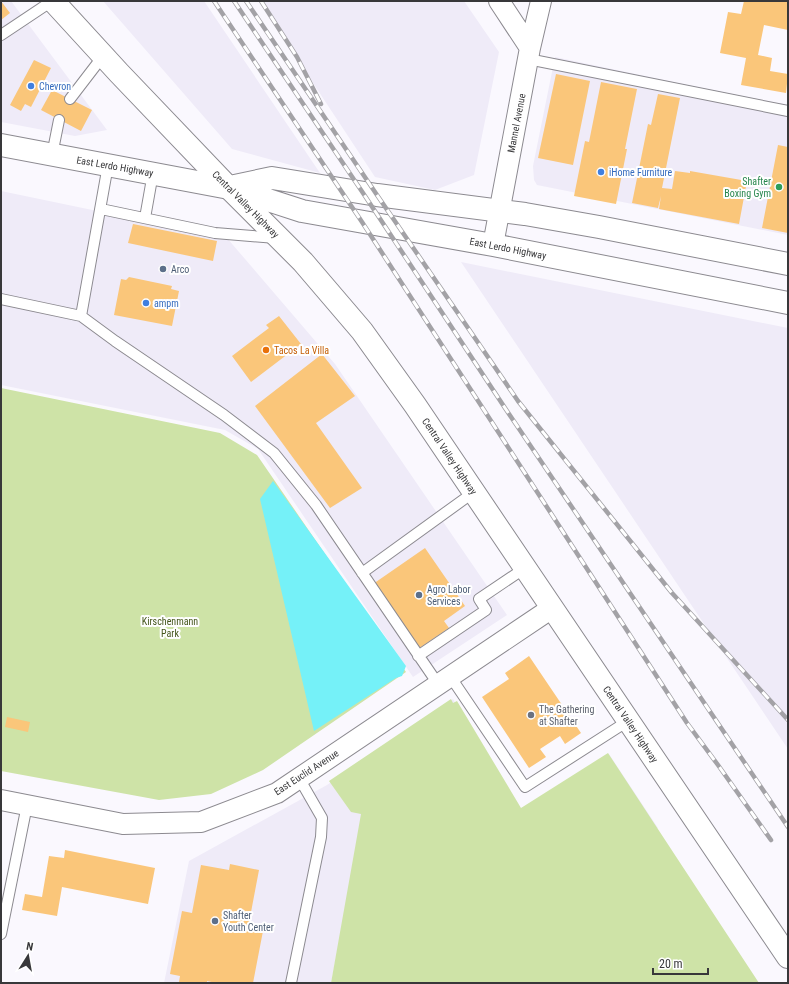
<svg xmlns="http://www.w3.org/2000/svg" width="789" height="984" viewBox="0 0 789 984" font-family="'Roboto Condensed',sans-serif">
<rect width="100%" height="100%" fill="#faf8fe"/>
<!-- built -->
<path fill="#efebf8" d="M1,1H11L107,130L75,136L1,122Z
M103,1H204L320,173L232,149Z
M259,1H464L499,52L474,175L435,190L375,177Z
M555,57L683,84L788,105V235L537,185L534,180L533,166Z
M1,191L227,238L335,364L507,615L413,677L258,449L225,430L1,385Z
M461,262L788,328V749Z
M453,699L520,810L609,754L658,828L339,941L331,983H164L189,861L327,785Z"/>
<!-- green -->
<path fill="#cee3a7" d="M1,388L220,433L257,455L406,672L263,770L211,794L159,800L1,771Z
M451,699L453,703L457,701L521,808L608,753L759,983H331L361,814L351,812L329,781Z"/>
<!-- water -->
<path fill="#75f1f8" d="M273,481L406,666L402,676L396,678L314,731L260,499Z"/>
<!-- building -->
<path fill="#fac67a" d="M1,1L10,13L1,20Z
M744,1H788V30L764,25L758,55L772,58L770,71L788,74L786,93L741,85L746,58L720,53L728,12L741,14Z
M34,60L51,68L31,107L25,104L21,111L10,105Z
M556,74L590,81L573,165L538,158Z
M601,82L637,89L625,149H627L616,204L574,196L585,141L589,142Z
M52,90L92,110L81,131L41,110Z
M658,94L680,98L662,188L672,189L675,171L690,173V171L747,181L739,224L659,209L661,196L658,208L632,203L648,124L651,125Z
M778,145L788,147V233L762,228Z
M133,224L217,241L213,261L128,243Z
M129,277L172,286L171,289L179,291L172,326L114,315L121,279L126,280Z
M279,316L301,344L251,382L232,356L269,328L266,325Z
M322,354L355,396L316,423L362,488L330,508L255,406Z
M425,548L465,606L444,621L449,628L418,649L373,584Z
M529,656L581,733L565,744L560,736L540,749L546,757L529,768L482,697L509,679L505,673Z
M7,717L30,722L28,732L5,727Z
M65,850L155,868L148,904L62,887L57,916L22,910L25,894L42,897L49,856L64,858Z
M230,864L259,870L248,928L263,931L253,983H216L207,981V983H185L179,982L180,976L170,974L182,911L192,913L201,865L229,870Z"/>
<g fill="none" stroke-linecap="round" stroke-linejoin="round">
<defs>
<path id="lane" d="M1,35L52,1
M528,59L788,111
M70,99L103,56
M52,155L59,120
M101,209L215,233L276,238
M145,218L153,173
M1,299L81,316L115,341L224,415L274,453L316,505L438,684
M81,316L108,165
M362,573L474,492
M418,656L486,610L479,599L525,568
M450,676L525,787L628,721
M1,934L27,805
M291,983L321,837L322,818L299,778"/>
<path id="street" d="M499,1L530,48
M493,245L530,48L541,1
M1,800L123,824L201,822L277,793L552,608"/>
<path id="secondary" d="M1,145L229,188"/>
<path id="primary" d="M53,1L119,73L229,188L303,262L362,331L415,405L788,957
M230,187L272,178L377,195L525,214L599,227L788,264
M234,189L302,211L493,245L788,303"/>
</defs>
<!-- lane casing -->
<use href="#lane" stroke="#8c8a90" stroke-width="12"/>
<!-- street casing -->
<use href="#street" stroke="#8c8a90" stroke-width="22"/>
<!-- secondary casing -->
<use href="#secondary" stroke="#8c8a90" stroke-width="24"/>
<!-- primary casing -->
<use href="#primary" stroke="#8c8a90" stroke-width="24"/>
<!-- lane -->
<use href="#lane" stroke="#fff" stroke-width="10"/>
<!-- street -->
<use href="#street" stroke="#fff" stroke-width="20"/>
<!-- secondary -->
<use href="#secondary" stroke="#fff" stroke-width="22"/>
<!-- primary -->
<use href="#primary" stroke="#fff" stroke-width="22"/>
<defs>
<path id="rail" d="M214,1L362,222L687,723L718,765L771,840
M234,1L363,193L505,408L788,827
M246,1L377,195L518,401L672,593L788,720
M261,1L297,57L321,104"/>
</defs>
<!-- rail casing -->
<use href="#rail" stroke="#a3a2a6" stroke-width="4.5"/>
<!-- rail -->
<use href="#rail" stroke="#fff" stroke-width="3" stroke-dasharray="9" stroke-linecap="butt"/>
</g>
<!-- markers -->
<g fill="#3f7fe0" stroke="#fff" stroke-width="1.5">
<circle cx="31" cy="86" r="4"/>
<circle cx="601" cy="172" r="4"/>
<circle cx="146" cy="303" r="4"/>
</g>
<circle fill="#2e9e5b" stroke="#fff" stroke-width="1.5" cx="779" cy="187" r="4"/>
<g fill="#5c6f8a" stroke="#fff" stroke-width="1.5">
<circle cx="163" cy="269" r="4"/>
<circle cx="419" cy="595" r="4"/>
<circle cx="215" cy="921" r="4"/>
</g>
<circle fill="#e8710a" stroke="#fff" stroke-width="1.5" cx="266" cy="350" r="4"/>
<circle fill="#6b7280" stroke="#fff" stroke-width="1.5" cx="531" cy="715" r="4"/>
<g text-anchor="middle" stroke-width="4" stroke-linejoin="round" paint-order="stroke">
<!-- shop labels -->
<g font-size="10" fill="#366cbe" stroke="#fff" text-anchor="start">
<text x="39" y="90">Chevron</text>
<text x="609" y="176">iHome Furniture</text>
<text x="154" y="307">ampm</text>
</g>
<!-- street labels -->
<g font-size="10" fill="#38383a" stroke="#fff">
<text transform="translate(516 123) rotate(-79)" y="4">Mannel Avenue</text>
<text transform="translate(115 166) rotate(10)" y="4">East Lerdo Highway</text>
<text transform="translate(246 204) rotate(45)" y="4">Central Valley Highway</text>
<text transform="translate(508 248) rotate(11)" y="4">East Lerdo Highway</text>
<text transform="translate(450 456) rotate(56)" y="4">Central Valley Highway</text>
<text transform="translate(631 724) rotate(56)" y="4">Central Valley Highway</text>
<text transform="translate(306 772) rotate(-33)" y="4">East Euclid Avenue</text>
</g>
<!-- leisure labels -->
<g font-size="10" fill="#27864d" stroke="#fff" text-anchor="end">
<text x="771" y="185">Shafter<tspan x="771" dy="12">Boxing Gym</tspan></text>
</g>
<!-- service labels -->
<g font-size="10" fill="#4e5e75" stroke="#fff" text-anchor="start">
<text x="171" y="273">Arco</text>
<text x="427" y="593">Agro Labor<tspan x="427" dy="12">Services</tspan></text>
<text x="223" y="919">Shafter<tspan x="223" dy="12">Youth Center</tspan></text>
</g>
<!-- food labels -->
<g font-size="10" fill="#c56008" stroke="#fff" text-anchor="start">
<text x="274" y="354">Tacos La Villa</text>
</g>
<!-- park labels -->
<g font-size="10" fill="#45561c" stroke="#fff">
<text x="170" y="625">Kirschenmann<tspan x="170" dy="12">Park</tspan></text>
</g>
<!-- worship labels -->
<g font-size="10" fill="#5b616d" stroke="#fff" text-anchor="start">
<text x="539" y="713">The Gathering<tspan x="539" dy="12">at Shafter</tspan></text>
</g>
</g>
<!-- border -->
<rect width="789" height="984" fill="none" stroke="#38383a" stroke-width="4"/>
<!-- north arrow -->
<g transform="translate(28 956) rotate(11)" stroke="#ffffff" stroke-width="3" paint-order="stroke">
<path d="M0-3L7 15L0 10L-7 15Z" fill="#38383a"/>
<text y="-6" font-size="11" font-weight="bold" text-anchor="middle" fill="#38383a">N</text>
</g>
<!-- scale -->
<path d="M653 968v6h55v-6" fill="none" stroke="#38383a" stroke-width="2"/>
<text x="659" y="968" font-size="12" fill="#38383a" stroke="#ffffff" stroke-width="3" paint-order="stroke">20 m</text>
</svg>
